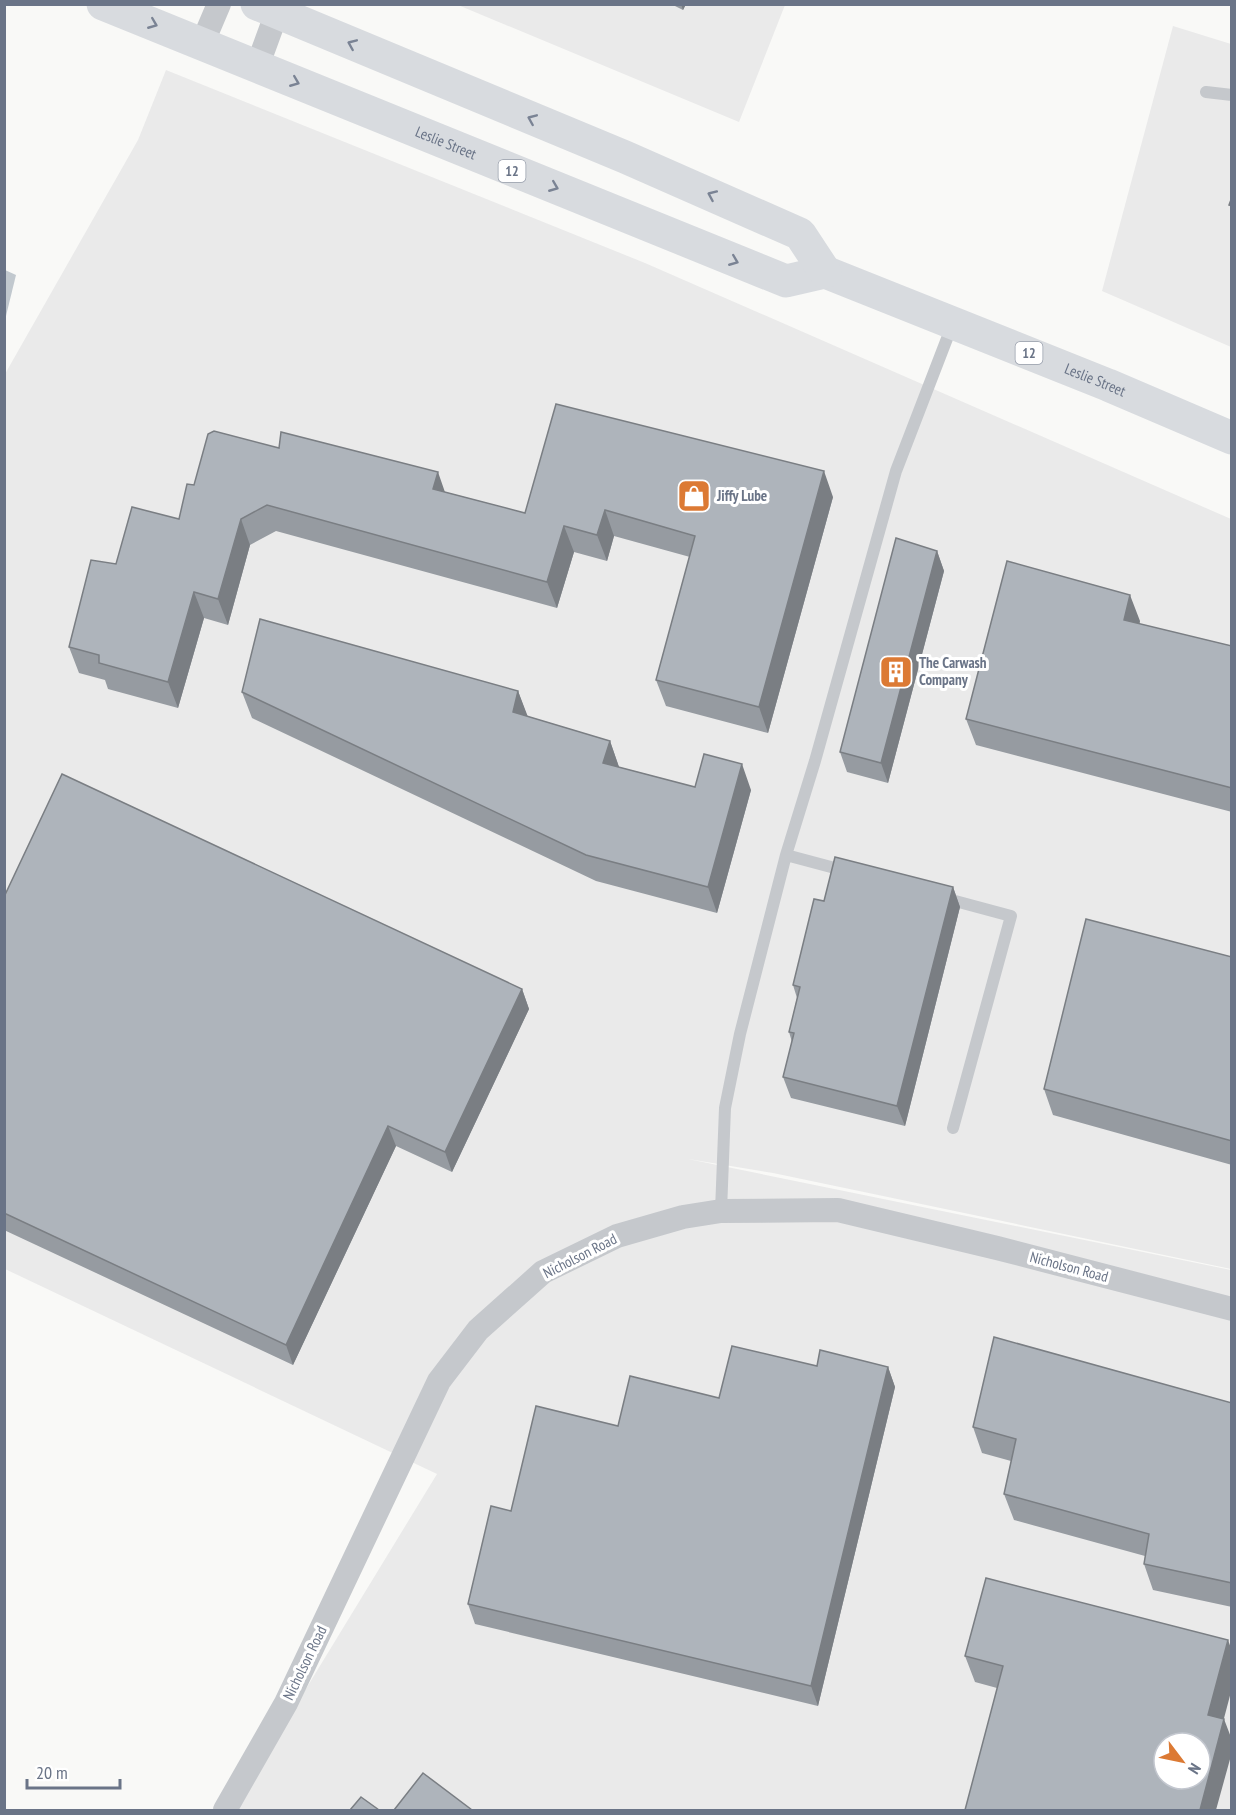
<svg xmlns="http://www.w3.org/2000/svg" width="1236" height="1815" viewBox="0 0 1236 1815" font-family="'PT Sans Narrow',sans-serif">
<rect width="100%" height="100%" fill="#f9f9f7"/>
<!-- built -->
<path fill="#eaeaea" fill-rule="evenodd" d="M458,5H785L739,122Z
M1173,26L1231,44V347L1102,291Z
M166,70L645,263L1231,519V1269L773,1173L688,1159L1231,1270V1810H232L437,1474L5,1269V374L138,140ZM1164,1743H1200V1779H1164Z"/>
<!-- water -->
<path fill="#c1c8ce" d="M5,270L16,275L5,320Z"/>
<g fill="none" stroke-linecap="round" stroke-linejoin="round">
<!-- lane -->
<path stroke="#c5c8cc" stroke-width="12" d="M1206,92L1232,95
M786,855L846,871
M944,898L1011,916L953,1128
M721,1211L725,1108L740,1034L786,855L815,761L896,471L953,323"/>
<!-- street -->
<path stroke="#c5c8cc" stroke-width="24" d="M202,44L219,4
M257,67L280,4
M225,1810L286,1703L439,1381L478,1330L543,1272L617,1236L683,1217L721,1211L838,1210L997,1248L1232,1309"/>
<!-- primary -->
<g stroke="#d8dbdf" stroke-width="33">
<path id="s1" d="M103,4L786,281L825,272L1108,385L1232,438"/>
<path d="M257,4L625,157L800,234L825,272"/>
</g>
</g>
<!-- wall -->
<path fill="#969ba1" d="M671,4H686L683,10Z
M194,485L445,492L525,513L833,497L768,733L666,706L656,680L690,557L614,536L607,561L574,552L557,608L276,531L250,545L228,625L204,618L178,708L108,689L105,680L79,673L69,647L116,564L179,519Z
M937,551L944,571L888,783L847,772L840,752Z
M1140,621L1139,624L1232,646V812L976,745L966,719Z
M518,691L527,716L610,741L619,767L695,787L751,790L717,913L596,881L252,718L242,692Z
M953,887L960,907L905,1126L791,1098L783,1077L792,1042L789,1032L797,998L793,985L824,901Z
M4,897L522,989L529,1009L452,1172L396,1146L293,1365L4,1230Z
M1232,957V1165L1053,1115L1044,1089Z
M817,1366L888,1367L895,1387L818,1706L475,1624L468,1604L511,1511L719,1398Z
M1232,1403V1607L1153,1590L1144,1564L1145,1556L1014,1520L1004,1494L1011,1461L982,1453L973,1427Z
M965,1656L1223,1719L997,1688L975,1682Z"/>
<!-- shaded-wall -->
<path fill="#7a7e83" d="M681,4H686L683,10Z
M824,471L833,497L768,733L759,707Z
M438,472L447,498L433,489Z
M605,510L614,536L607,561L597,535Z
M241,519L250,545L228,625L218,599Z
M564,526L574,552L557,608L547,582Z
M937,551L944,571L888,783L881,763Z
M194,592L204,618L178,708L168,682Z
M1130,595L1140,621L1134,646L1124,620Z
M518,691L528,717L513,712Z
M610,741L619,767L613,789L603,763Z
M742,764L751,790L717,913L708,887Z
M953,887L960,907L905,1126L897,1106Z
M522,989L529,1009L452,1172L445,1152Z
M388,1126L396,1146L293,1365L286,1345Z
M888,1367L895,1387L818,1706L811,1686Z
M1228,1640L1232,1651V1688L1218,1741L1208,1715Z
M1224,1719L1232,1740V1752L1216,1810H1200Z"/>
<!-- building -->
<path fill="#aeb4bb" stroke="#7a7e83" stroke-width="1.5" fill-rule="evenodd" d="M1232,197V206L1229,205Z
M556,404L824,471L759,707L656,680L695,536L605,510L597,535L564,526L547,582L267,505L241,519L218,599L194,592L168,682L99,663V655L69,647L91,560L116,564L132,507L179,519L187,484L194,485L208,434L214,431L279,448L281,432L438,472L433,489L525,513Z
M896,538L937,551L881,763L840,752Z
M1007,561L1130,595L1124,620L1232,646V788L966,719Z
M260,619L518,691L513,712L610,741L603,763L695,787L704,754L742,764L708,887L586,855L242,692Z
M62,774L522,989L445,1152L388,1126L286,1345L4,1213V897Z
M835,857L953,887L897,1106L783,1077L794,1033L789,1032L800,987L793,985L814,899L824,901Z
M1086,919L1232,957V1141L1044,1089Z
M994,1337L1232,1403V1583L1144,1564L1149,1534L1004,1494L1016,1439L973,1427Z
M732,1346L817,1366L820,1350L888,1367L811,1686L468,1604L491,1506L511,1511L536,1406L618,1426L630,1376L719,1398Z
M986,1578L1228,1640L1208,1715L1224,1719L1200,1810H965L1003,1666L965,1656ZM1164,1743H1200V1779H1164Z
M423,1773L472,1810H394Z
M361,1797L379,1810H350Z"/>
<!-- one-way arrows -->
<defs><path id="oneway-chevron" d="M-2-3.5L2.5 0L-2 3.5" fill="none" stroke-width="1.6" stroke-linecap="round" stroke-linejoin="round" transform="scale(1.5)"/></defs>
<g stroke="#7a8394">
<use href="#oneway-chevron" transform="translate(153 24) rotate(22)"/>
<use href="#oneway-chevron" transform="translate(352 44) rotate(-157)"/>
<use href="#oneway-chevron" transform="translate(295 82) rotate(22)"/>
<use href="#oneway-chevron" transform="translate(532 119) rotate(-157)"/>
<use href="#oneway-chevron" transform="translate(554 187) rotate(22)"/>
<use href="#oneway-chevron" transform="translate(712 195) rotate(-156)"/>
<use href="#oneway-chevron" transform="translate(734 261) rotate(22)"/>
</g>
<!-- icons -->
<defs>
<symbol id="shop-square" viewBox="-11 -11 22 22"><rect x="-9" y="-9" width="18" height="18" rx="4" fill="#dc7a34" stroke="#fff"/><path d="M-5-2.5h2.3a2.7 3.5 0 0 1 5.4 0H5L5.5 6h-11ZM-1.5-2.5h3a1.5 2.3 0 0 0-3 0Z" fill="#fff"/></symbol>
<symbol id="building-square" viewBox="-11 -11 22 22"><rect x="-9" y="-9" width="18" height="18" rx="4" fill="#dc7a34" stroke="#fff"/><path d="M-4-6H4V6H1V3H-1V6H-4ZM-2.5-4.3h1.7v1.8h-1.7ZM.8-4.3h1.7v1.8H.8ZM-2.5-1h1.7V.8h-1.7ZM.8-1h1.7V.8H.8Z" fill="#fff"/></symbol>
</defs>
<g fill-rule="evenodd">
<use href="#shop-square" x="675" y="477" width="38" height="38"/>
<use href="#building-square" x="877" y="653" width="38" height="38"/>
</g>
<g text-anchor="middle" stroke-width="6" stroke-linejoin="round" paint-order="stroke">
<!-- shield labels -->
<g fill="#fff" stroke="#979eab" stroke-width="1.5">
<rect x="498.5" y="160" width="27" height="22" rx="4.5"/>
<rect x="1015.5" y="342" width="27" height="22" rx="4.5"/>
</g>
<g font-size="14" font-weight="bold" fill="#6a7487">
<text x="512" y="176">12</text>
<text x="1029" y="358">12</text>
</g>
<!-- street labels -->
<g font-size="15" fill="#6a7487" stroke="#fff">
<text dy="5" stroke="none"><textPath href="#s1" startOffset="370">Leslie Street</textPath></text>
<text dy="5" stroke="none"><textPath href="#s1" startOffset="1068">Leslie Street</textPath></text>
<text transform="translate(580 1256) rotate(-27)" y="5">Nicholson Road</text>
<text transform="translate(1069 1267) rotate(15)" y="5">Nicholson Road</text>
<text transform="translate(305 1663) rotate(-64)" y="5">Nicholson Road</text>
</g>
<!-- poi labels -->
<g font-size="15" font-weight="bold" fill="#6a7487" stroke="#fff" text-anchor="start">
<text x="717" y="501">Jiffy Lube</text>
<text x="919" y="668">The Carwash<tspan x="919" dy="17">Company</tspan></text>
</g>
</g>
<!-- border -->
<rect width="1236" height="1815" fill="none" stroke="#6a7487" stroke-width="12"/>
<!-- north arrow -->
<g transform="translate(1182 1761) rotate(122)"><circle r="28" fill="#ffffff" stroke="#c3c7cf" stroke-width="1.5"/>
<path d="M0-4.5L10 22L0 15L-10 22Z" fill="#dc7a34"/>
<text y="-9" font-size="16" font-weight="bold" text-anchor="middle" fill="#6a7487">N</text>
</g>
<!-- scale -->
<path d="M27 1779v9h93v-9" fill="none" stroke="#6a7487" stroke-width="3"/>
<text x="36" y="1779" font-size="18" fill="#6a7487" stroke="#ffffff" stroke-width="4.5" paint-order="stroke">20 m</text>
</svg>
